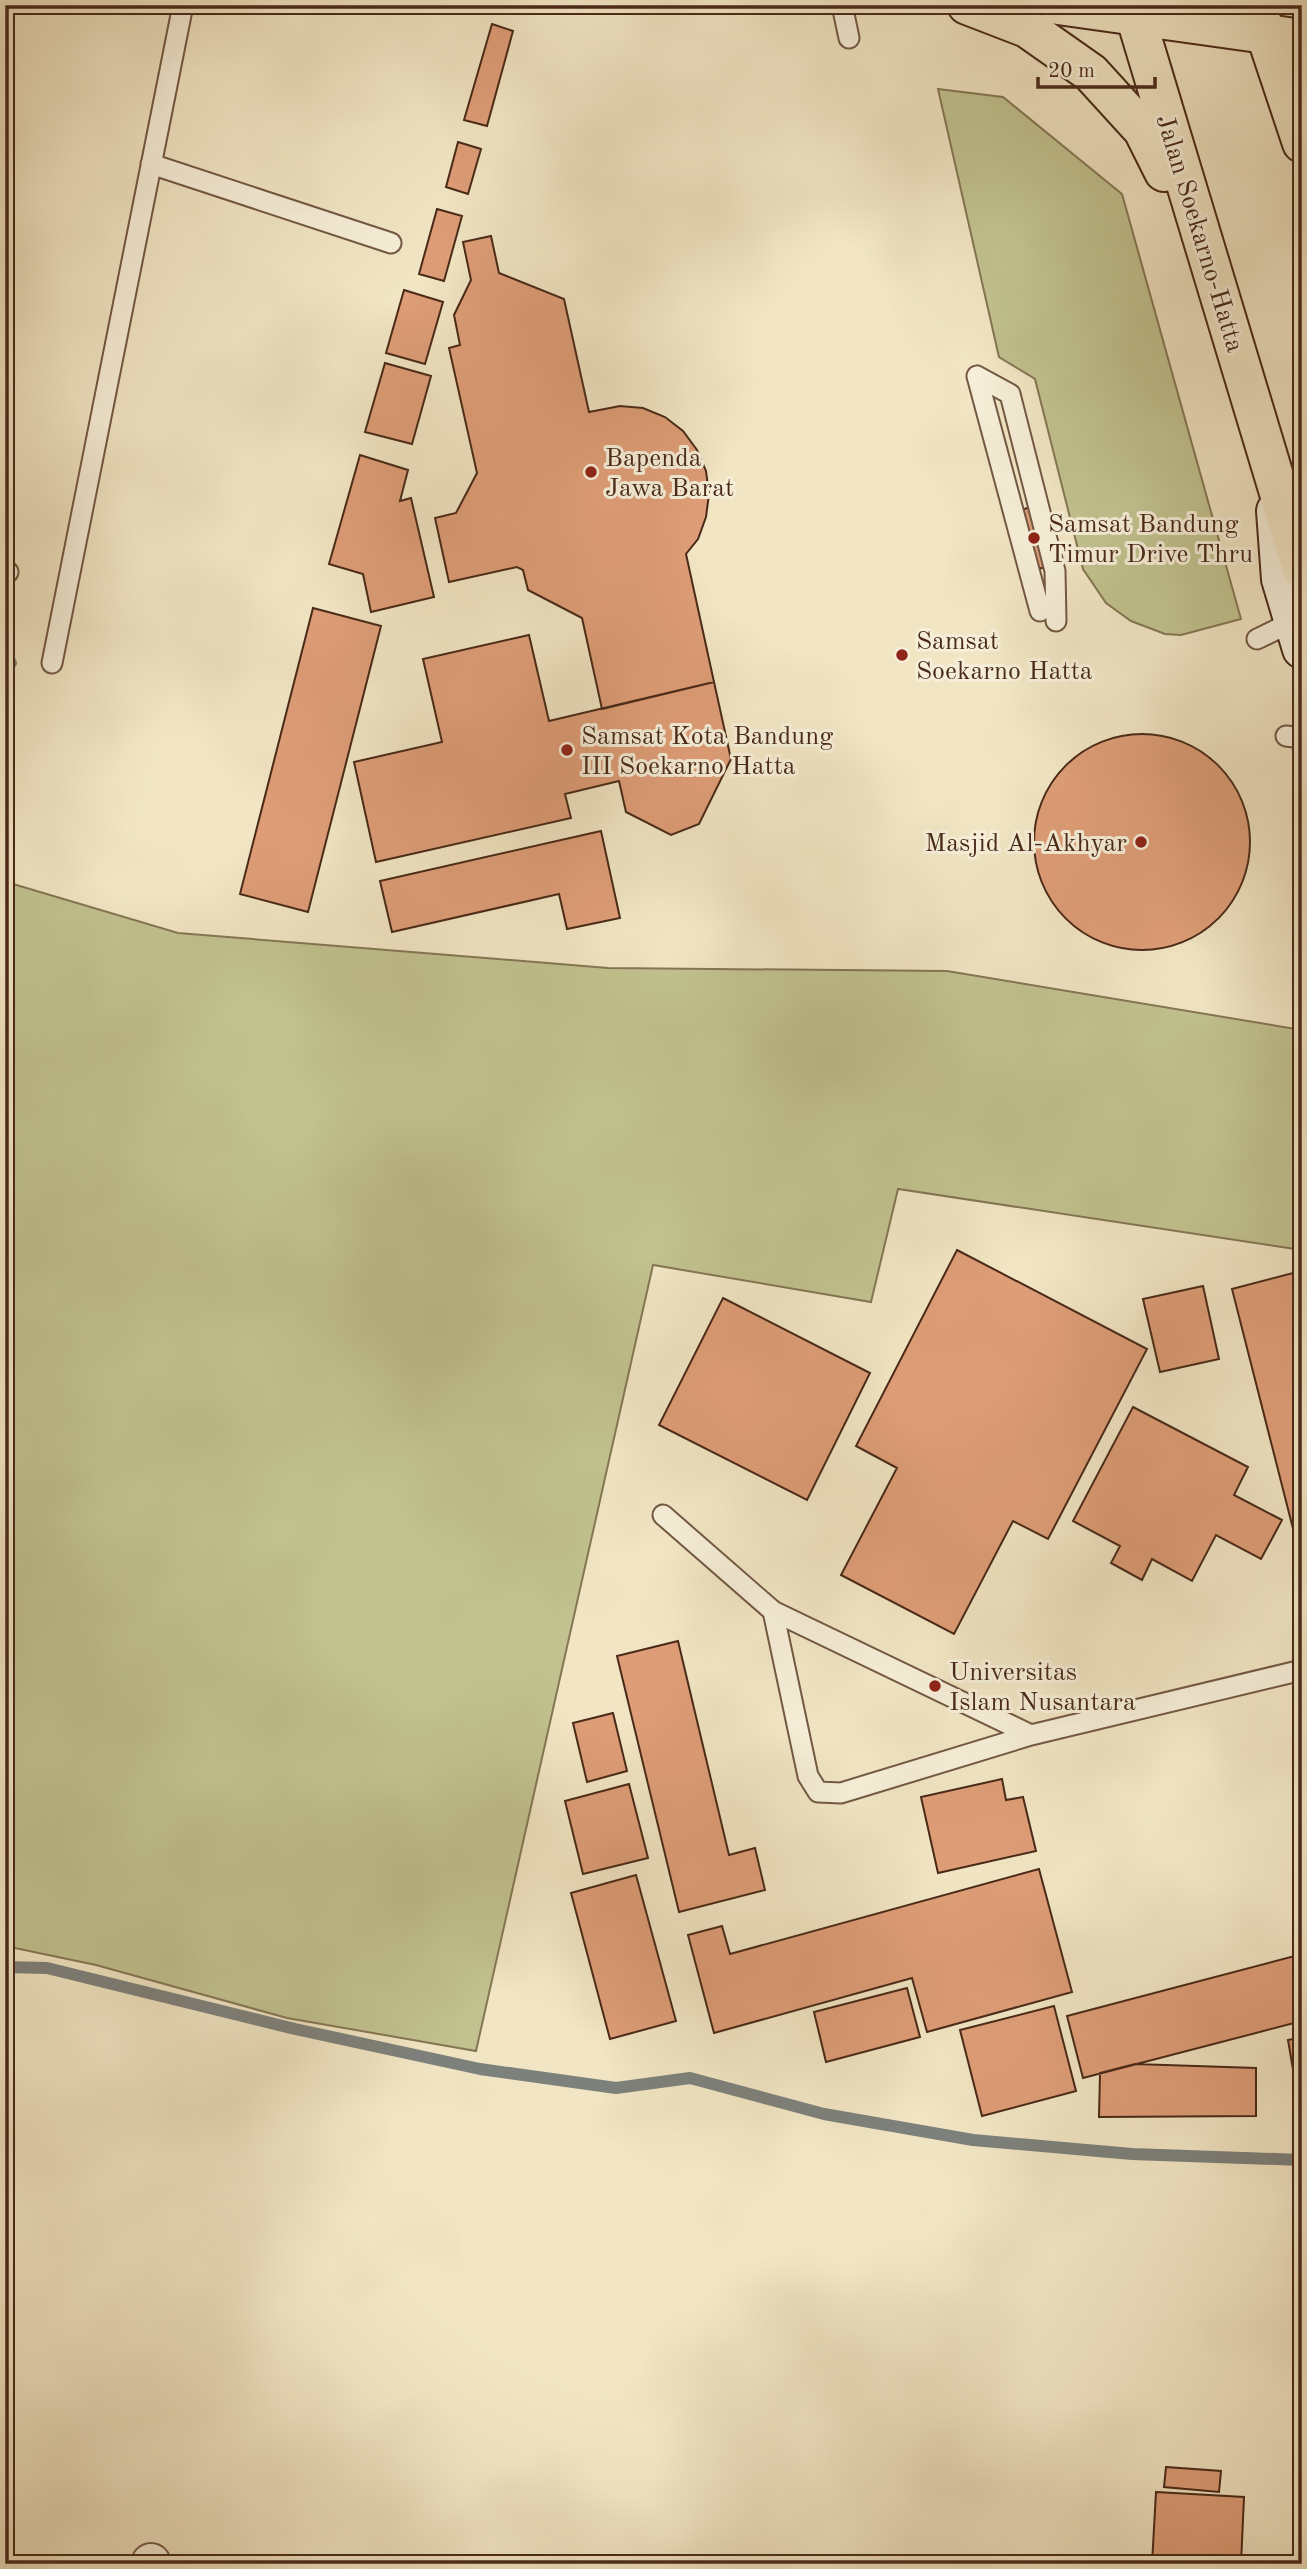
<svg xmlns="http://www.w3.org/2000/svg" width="1307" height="2569" viewBox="0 0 1307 2569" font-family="'Old Standard TT',serif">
<rect width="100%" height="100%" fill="#f1e5c3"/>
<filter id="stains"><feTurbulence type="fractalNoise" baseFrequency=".00286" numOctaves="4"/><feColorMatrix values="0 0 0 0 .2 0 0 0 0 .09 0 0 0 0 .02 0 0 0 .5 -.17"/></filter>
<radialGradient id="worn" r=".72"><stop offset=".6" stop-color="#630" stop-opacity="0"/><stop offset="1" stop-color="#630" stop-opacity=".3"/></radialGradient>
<!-- green -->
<path fill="#c1c28f" stroke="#857654" stroke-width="2" d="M938,89L1003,97L1122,194L1241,619L1181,635L1165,634L1131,621L1106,603L1083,569L1035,379L999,357Z
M13,884L178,933L608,968L947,971L1302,1030V1250L898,1189L871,1302L653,1265L476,2051L287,2018L96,1965L5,1946V1002Z"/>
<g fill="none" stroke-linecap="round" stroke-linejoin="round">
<!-- stream -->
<path stroke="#7d817c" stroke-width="12" d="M5,669L11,663
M5,1967L47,1968L295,2029L480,2069L616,2088L690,2078L824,2114L973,2140L1132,2154L1302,2160"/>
</g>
<!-- building -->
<path fill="#de9d77" stroke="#492918" stroke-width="2" d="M492,24L513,31L487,126L464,120Z
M458,142L481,149L468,194L446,187Z
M437,209L462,216L444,281L419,274Z
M491,236L499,273L564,299L589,412L620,406L643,408L665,417L683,431L697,450L706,471L709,494L706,517L698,539L686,554L714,682L602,709L582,618L528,590L523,570L517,567L449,582L435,518L456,513L477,473L449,348L460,345L454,315L471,280L463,242Z
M404,290L443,302L425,364L386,353Z
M385,363L431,376L412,444L365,432Z
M360,455L408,470L400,501L411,498L434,597L371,612L363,574L329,564Z
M1034,506L1050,566L1034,570L1018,511Z
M313,608L381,626L308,912L240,894Z
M529,635L549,721L714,682L731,759L699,824L671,835L626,812L619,781L565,794L571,818L376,862L354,762L442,742L423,659Z
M1034 842a108 108 0 1 1 216 0a108 108 0 1 1-216 0Z
M601,831L620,918L567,929L559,894L392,932L380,881Z
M957,1250L1147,1349L1048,1539L1013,1521L954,1634L841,1575L897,1468L856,1446Z
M1297,1272L1302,1293V1564L1232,1289Z
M1203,1286L1219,1359L1160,1372L1143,1299Z
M723,1298L870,1373L807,1500L659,1425Z
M1133,1407L1248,1467L1234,1495L1282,1520L1261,1559L1216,1535L1192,1581L1152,1559L1142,1580L1111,1563L1120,1546L1073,1521Z
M678,1641L729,1855L755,1848L765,1890L679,1912L617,1656Z
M613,1713L627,1771L587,1782L573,1723Z
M1002,1779L1006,1800L1023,1797L1036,1851L938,1873L921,1797Z
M629,1784L648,1858L583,1874L565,1801Z
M1039,1869L1072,1992L927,2032L912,1978L714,2033L688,1935L722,1926L730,1954Z
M636,1875L676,2021L610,2039L571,1893Z
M1302,1954V2021L1083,2078L1067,2016Z
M907,1988L920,2037L826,2062L814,2012Z
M1054,2006L1076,2091L982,2116L960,2030Z
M1302,2037V2092L1297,2093L1288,2040Z
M1135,2064L1256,2068V2116L1099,2117L1100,2073Z
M1166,2467L1221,2471L1219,2492L1164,2487Z
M1156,2492L1244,2497L1241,2564H1152Z"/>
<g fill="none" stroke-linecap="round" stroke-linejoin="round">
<defs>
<path id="service" d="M842,5L849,38
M151,164L391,243
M977,376L1010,394L1055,571L1056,621
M977,376L1040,611
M5,571L8,572
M1257,639L1294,621
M52,663L183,5
M1286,736L1302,738
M663,1515L773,1611
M1031,1735L841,1793L818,1792L808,1776L773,1611L1031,1735L1302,1670"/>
<path id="minor" d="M151,2564V2563"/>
<path id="secondary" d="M1276,511L1281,579L1302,649"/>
<path id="primary" d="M1058,5L1302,39"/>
<path id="trunk" d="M967,5L1027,28L1091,73L1143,130L1164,172
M1132,5L1302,569
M1256,5L1302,143"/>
</defs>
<!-- service casing -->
<use href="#service" stroke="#735843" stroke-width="23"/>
<!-- minor casing -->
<use href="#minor" stroke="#735843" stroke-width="42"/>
<!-- secondary casing -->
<use href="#secondary" stroke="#492918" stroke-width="42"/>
<!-- primary casing -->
<use href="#primary" stroke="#492918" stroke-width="42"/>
<!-- trunk casing -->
<use href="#trunk" stroke="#492918" stroke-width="42"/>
<!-- service -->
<use href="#service" stroke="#f6eed8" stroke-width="19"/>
<!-- minor -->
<use href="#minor" stroke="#f6eed8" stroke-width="38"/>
<!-- secondary -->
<use href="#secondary" stroke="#f6eed8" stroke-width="38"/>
<!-- primary -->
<use href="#primary" stroke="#f1e5c3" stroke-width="38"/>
<!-- trunk -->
<use href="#trunk" stroke="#f1e5c3" stroke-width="38"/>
</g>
<!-- markers -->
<g fill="#8f2418" stroke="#f6eed8" stroke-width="2.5">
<circle cx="591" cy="472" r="7"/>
<circle cx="1034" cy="538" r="7"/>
<circle cx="902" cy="655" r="7"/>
<circle cx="567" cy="750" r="7"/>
<circle cx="1141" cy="842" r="7"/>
<circle cx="935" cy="1686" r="7"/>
</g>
<g text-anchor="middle" stroke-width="6" stroke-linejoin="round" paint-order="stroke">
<!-- street labels -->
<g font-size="26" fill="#492918" stroke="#f6eed8">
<text transform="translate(1201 233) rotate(73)" y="9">Jalan Soekarno-Hatta</text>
</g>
<!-- poi labels -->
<g font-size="26" fill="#492918" stroke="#f6eed8" text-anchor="start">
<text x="605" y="466">Bapenda<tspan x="605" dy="30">Jawa Barat</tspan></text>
<text x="1048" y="532">Samsat Bandung<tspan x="1048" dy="30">Timur Drive Thru</tspan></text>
<text x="916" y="649">Samsat<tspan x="916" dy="30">Soekarno Hatta</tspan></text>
<text x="581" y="744">Samsat Kota Bandung<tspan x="581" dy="30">III Soekarno Hatta</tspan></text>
<text x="1127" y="851" text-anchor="end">Masjid Al-Akhyar</text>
<text x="949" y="1680">Universitas<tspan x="949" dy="30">Islam Nusantara</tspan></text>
</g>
</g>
<!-- margin -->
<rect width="1307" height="2569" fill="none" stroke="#f1e5c3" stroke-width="28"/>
<rect x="7" y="7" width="1293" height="2555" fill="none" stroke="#492918" stroke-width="3.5"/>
<rect x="14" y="14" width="1279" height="2541" fill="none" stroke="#492918" stroke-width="2"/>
<!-- scale -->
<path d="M1038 77v10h117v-10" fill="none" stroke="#492918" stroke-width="3.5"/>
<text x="1048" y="77" font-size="21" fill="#492918" stroke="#f6eed8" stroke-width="5" paint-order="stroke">20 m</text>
<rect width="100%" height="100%" filter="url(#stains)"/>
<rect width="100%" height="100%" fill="url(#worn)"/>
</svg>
